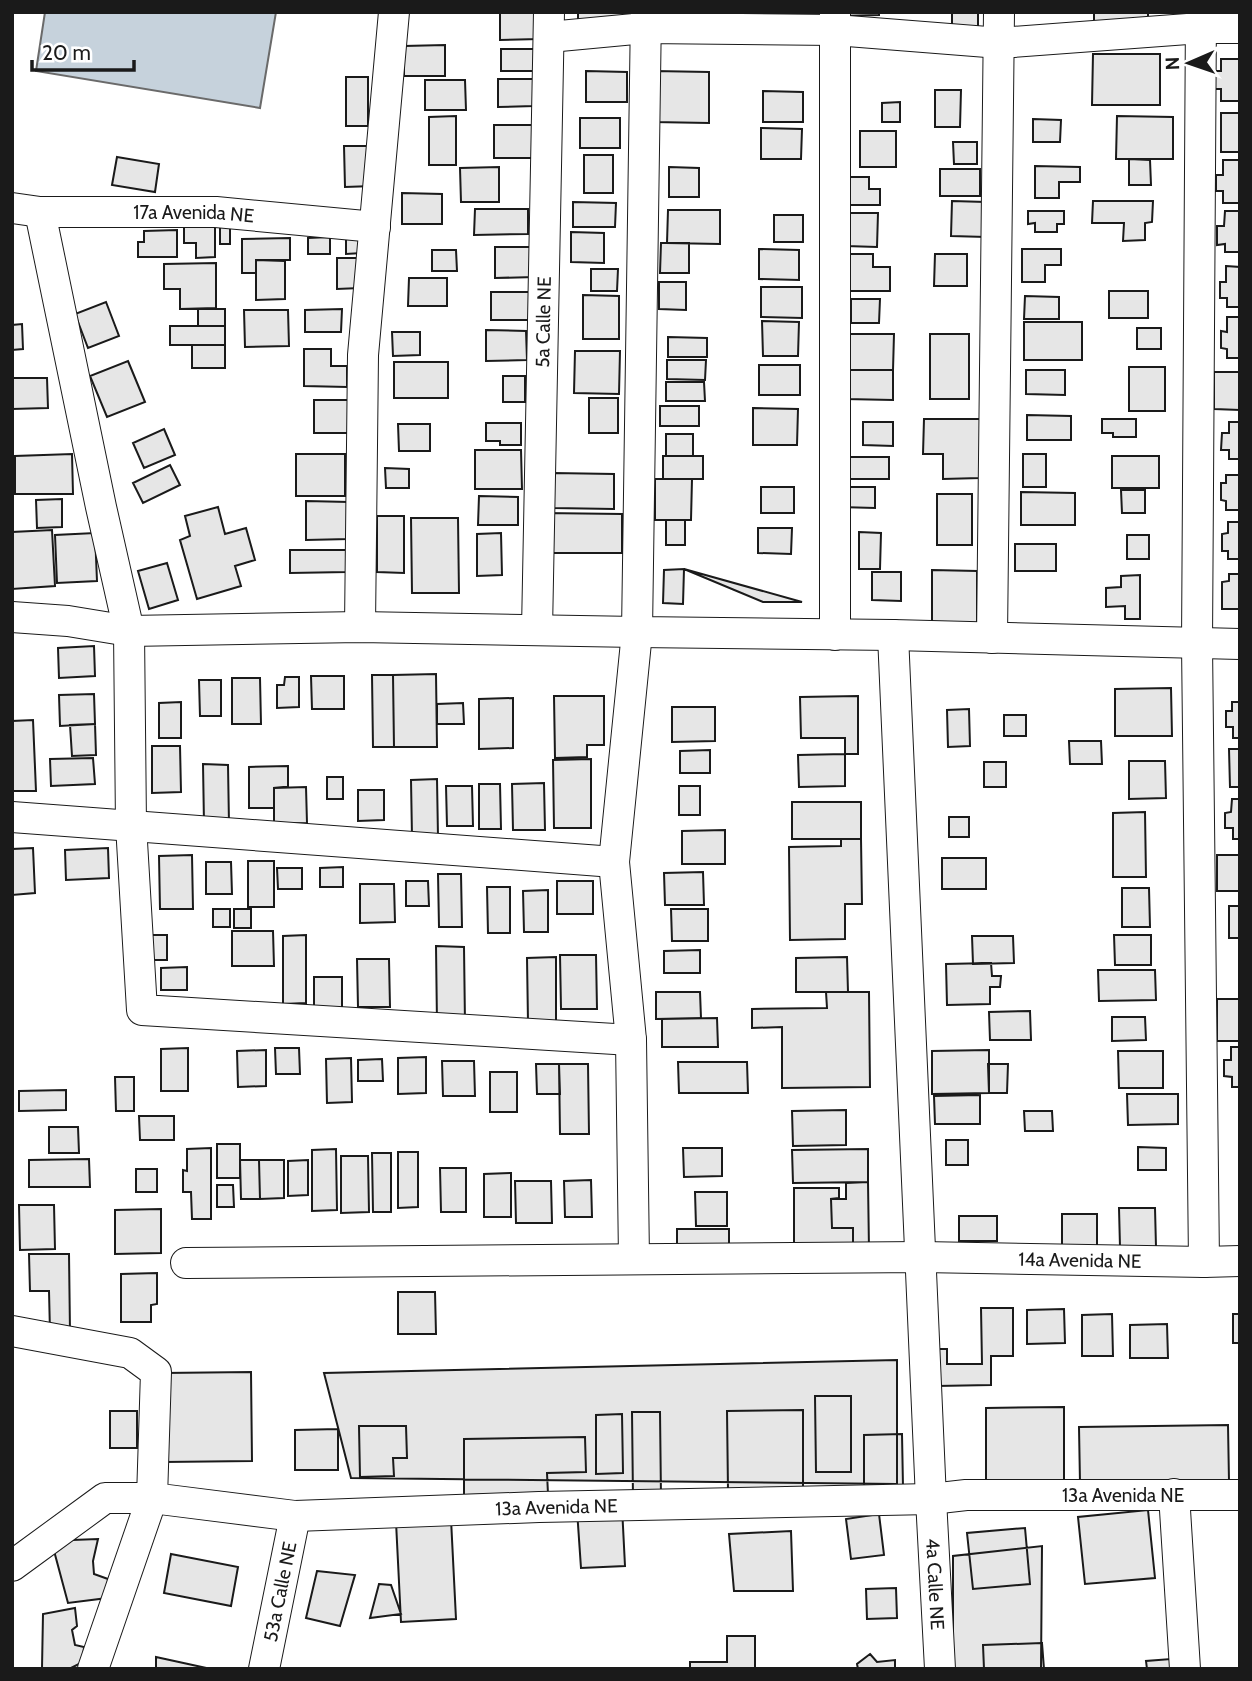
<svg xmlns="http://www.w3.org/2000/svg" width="1252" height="1681" viewBox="0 0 1252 1681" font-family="Cabin,sans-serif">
<rect width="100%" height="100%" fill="#fff"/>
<!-- water -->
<path fill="#c6d2dc" stroke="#6a6a6a" stroke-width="2" d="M45,12H276L260,108L36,71Z"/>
<!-- building -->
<path fill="#e6e6e6" stroke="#1a1a1a" stroke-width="2" d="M500,12H539V39L500,40Z
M578,12H628V25H578Z
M841,12H879V15L841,16Z
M952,12H978V31H952Z
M1094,12H1148V25L1094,26Z
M445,45V76H404V46Z
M501,49H539V71H501Z
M1093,54H1160V105H1092Z
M1221,59H1240V101H1221V89H1214V71H1221Z
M586,71L627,72V102H586Z
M654,71L709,72V123L653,122Z
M346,77H368V126H346Z
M498,79H534V106L498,107Z
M425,80H465L466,110H425Z
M935,90H961L960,127H935Z
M763,91L803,92V122H763Z
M900,102V122H882V103Z
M1221,113H1240V152H1221Z
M456,116V165H429V117Z
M1117,116L1173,117V159H1116Z
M580,118H620V148H580Z
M1033,119L1061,120L1060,142H1033Z
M494,125H535V158H494Z
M761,128L802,129L801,159H761Z
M860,131H896V167H860Z
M953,142H977V164H954Z
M344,146H373V186L345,187Z
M584,155H613V193H584Z
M117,157L159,164L155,192L112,185Z
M1129,159L1150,160L1151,185H1129Z
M1223,160H1240V203H1223V191H1216V175H1223Z
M1035,166L1080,167V182H1059V198H1035Z
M499,167V202H461L460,168Z
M669,167L699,168V197H669Z
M940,169H980V196H940Z
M843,177H869V189H880V205H843Z
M402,193L442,194V224H402Z
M952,201L986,202V237L951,236Z
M1093,201H1153L1152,222L1145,223V240L1123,241L1124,223H1092Z
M573,202L616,203L615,227H573Z
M475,209H528V234L474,235Z
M668,210H720V244L667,243Z
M1028,211H1064V224H1057V232H1035V223L1028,224Z
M1225,211H1240V252H1225V244L1217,245V226H1224Z
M846,213H878L877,247L846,246Z
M774,215H803V242H774Z
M215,218V257L196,258V243H184V219Z
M220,225H230V244H220Z
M177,230V257H138V242H144V231Z
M571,232L604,233V263L571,262Z
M362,236V253L346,254V237Z
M330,237V254H308V238Z
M290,238V260H256V273H242V239Z
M661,243H689V273H660Z
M495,247H535V277L495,278Z
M759,249L799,250V280L759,279Z
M1022,249H1061V265H1045V282H1022Z
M432,250H456L457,271H432Z
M847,254H873V267H890V291H847Z
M935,254H967V286H934Z
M337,258H359L360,288L337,289Z
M256,260L285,261V299L256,300Z
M216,263V308L180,309V289H164V264Z
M1226,266L1240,267V307H1227V298H1220V282H1226Z
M591,269H618L617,291H591Z
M409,278H447V306H408Z
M659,282H686V310L659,309Z
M761,287H802V318L761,317Z
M1109,291H1148V318H1109Z
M491,292H533L534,320H491Z
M583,295L619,296V339H583Z
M1025,296L1059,297V319H1024Z
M851,299H880L879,323H851Z
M106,302L119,336L88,348L75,314Z
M198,309H225V326H198Z
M342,309L341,332H305V310Z
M244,310H288L289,346L245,347Z
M1227,317H1240V358H1227V349L1221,348V331L1227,332Z
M762,321L799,322L798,356H763Z
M1024,322H1082V360H1024Z
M22,324L23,349L12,350V325Z
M170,326H225V345H170Z
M1137,328H1161V349H1137Z
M486,330L526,331L527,360L486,361Z
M392,332H420V355L393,356Z
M845,334H894L893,370H846Z
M930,334H969V399H930Z
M668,337L707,338V357H668Z
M192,345H225V368H192Z
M304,349H331V366H347V387L304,386Z
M575,351H620L619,394L574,393Z
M667,360H706L705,380L667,379Z
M128,361L145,402L107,417L90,376Z
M394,362H448V398H394Z
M759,365H800V395H759Z
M1129,367H1165V411H1129Z
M846,370H893V400L845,399Z
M1026,370H1065V395L1026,394Z
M1214,372H1240V410L1214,409Z
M503,376H525V402H503Z
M12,378H47L48,408L12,409Z
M666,382H704L705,401H666Z
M589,398H618V433H589Z
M314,400H354V433H314Z
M660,406H699V426H660Z
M753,408L798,409L797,445H753Z
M1027,415L1071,416V440H1027Z
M924,419H981L980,478L943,479V454H923Z
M1102,419H1136V437H1113V433H1102Z
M863,422H893V446L863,445Z
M1229,422H1240V459H1229V450H1221L1222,433H1229Z
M486,423H521V445H500V441H486Z
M398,424H430V451H399Z
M164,429L175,455L144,468L133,443Z
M666,434H693V456H666Z
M475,450H521L522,489H475Z
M72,454L73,494H15V456Z
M296,454H345V496H296Z
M1023,454H1046V487H1023Z
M663,456H703V479H663Z
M1112,456H1159V488H1112Z
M850,457H889V479H850Z
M170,465L180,485L143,503L133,483Z
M385,468L409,469V488H386Z
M553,473L614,474V509L553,508Z
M1226,475H1240V510H1226V501L1221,500V483H1226Z
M655,479H692L691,520H655Z
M761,487H794V513H761Z
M840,487H875V508L839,507Z
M1121,490H1145V513H1122Z
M1021,492L1075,493V525H1021Z
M937,494H972V545H937Z
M479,496L518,497V525H478Z
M62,499V527L37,528L36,500Z
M306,501L349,502V539L306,540Z
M218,507L225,534L246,528L255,560L235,566L241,586L197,599L180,540L190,536L185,516Z
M543,513L622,514V553H543Z
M377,516H404V573L377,572Z
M411,518H458L459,593H412Z
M666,520H685V545H666Z
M1228,522H1240V559H1228V551H1222V534L1228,533Z
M758,528H792L791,554L758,553Z
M52,530L55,586L12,589V532Z
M859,532L881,533L880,569H859Z
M95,533L97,581L57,583L55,535Z
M501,533L502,575L477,576V534Z
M1127,535H1149V559H1127Z
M1015,544H1056V571H1015Z
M290,550H347V572L290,573Z
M167,563L178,600L149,609L138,571Z
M684,569L802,602H763Z
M684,569L683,604L663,603L664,570Z
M932,570L977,571V631L932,630Z
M872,572H901V601L872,600Z
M1229,574H1240V609H1222V582L1229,581Z
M1140,575V619H1125V606L1106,607V588L1121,587V576Z
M94,646L95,676L59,678L58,648Z
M436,674L437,747H394L393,675Z
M372,675H393L394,747H373Z
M311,676H344V709H312Z
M285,677H299V707L277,708V685H284Z
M232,678H260L261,724H232Z
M199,680H221V716H200Z
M1171,688L1172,736H1115V689Z
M94,694L95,724L60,726L59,695Z
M554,696H604V745H587V757L555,758Z
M858,696V754H845V738H801L800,697Z
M513,698V748L479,749V699Z
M181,702V738H159V703Z
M1232,702H1240V738H1233V727H1226V711H1232Z
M463,703L464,724H437V704Z
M672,707H715V741L672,742Z
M969,709L970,746L948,747L947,710Z
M1004,715H1026V736H1004Z
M33,720L36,791H12V721Z
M95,724L96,755L72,756L70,725Z
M1069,741H1101L1102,764H1070Z
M152,746H180L181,792L152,793Z
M1229,749H1240V787H1230Z
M710,750V773H680V751Z
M845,754V786L799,787L798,755Z
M93,758L95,784L51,786L50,759Z
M591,759V828H554L553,760Z
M1129,761H1165L1166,798L1129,799Z
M984,762H1006V787H984Z
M203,764L228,765L229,824H204Z
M288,766V787L274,788V808H249V767Z
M327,777H343V799H327Z
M437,779L438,837H412L411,780Z
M544,783L545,830H513L512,784Z
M479,784H500L501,829H479Z
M446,786H472L473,826H447Z
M679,786H700V815H679Z
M306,787L307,823L274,824V788Z
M358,790H384V820L358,821Z
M1232,799H1240V839H1233V828H1225V813L1231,812Z
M792,802H861V839H792Z
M1145,812L1146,877H1113V813Z
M949,817H969V837H949Z
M725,830V864H682V831Z
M841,839H861L862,904H845V939L790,940L789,847L841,846Z
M33,848L35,893L12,895V849Z
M108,848L109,878L66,880L65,850Z
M192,855L193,909H160L159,856Z
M1217,855H1240V891H1217Z
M942,858H986V889H942Z
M248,861H274V907H248Z
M206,862H231L232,894H206Z
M343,867V887H320V868Z
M277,868H302V889H278Z
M703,872L704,905H665L664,873Z
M438,874H461L462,927H439Z
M406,881H428L429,906H406Z
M557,881H593V914H557Z
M360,884H394L395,922L360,923Z
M487,887H510V933H488Z
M1122,888H1149L1150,927H1122Z
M548,890V932H524L523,891Z
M1229,906H1240V938H1229Z
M213,909H230V927H213Z
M234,909H251V928H234Z
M671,909H708V941H672Z
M232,931H273L274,966H232Z
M150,935H167V960H151Z
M306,935V1003L283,1004V936Z
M1114,935H1151V965H1115Z
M972,936H1013L1014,963L973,964Z
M436,946L464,947L465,1024H437Z
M700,950V973H664V951Z
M560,955H596L597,1009H561Z
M556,957V1021L528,1022L527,958Z
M847,957L848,992H796V958Z
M357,959H389L390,1007H358Z
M991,963L992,976H1001L1000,987H990V1004L947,1005L946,964Z
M187,967V990H161V968Z
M1098,970H1155L1156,1000L1099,1001Z
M314,977H342V1008H314Z
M656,992H700L701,1018L656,1019Z
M826,992H869L870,1087L782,1088V1027L752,1028V1009L827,1008Z
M1217,999H1240V1041H1217Z
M1030,1011L1031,1040H990L989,1012Z
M1112,1017H1145L1146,1040L1112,1041Z
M717,1018L718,1047H662V1019Z
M1231,1047H1240V1087H1232V1077L1224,1076V1060H1231Z
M188,1048V1091H161V1049Z
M275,1048H299L300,1074H276Z
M266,1050V1086L238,1087L237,1051Z
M989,1050V1093L932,1094V1051Z
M1118,1051H1163V1088H1119Z
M426,1057V1093L398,1094V1058Z
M351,1058L352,1102L327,1103L326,1059Z
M382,1059L383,1081H358V1060Z
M442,1061H474L475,1096H443Z
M678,1062H747L748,1093H679Z
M536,1064H559L560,1094H537Z
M559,1064H588L589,1134H560Z
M988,1064H1008L1007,1093H989Z
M490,1072H517V1112H490Z
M115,1077H134V1111H116Z
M66,1090V1110L19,1111V1091Z
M1127,1094H1178V1124L1128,1125Z
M980,1095V1124H935L934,1096Z
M846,1110V1145L793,1146L792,1111Z
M1024,1111H1052L1053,1131H1025Z
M139,1116H174V1140H140Z
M49,1127H78L79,1153H49Z
M946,1140H968V1165H946Z
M217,1144H240V1178H217Z
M1138,1147L1166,1148V1170H1138Z
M211,1148V1219H192L191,1192H183V1170L187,1171V1149Z
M683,1148H722V1176L684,1177Z
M336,1149L337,1210L312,1211V1150Z
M868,1149V1182L793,1183L792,1150Z
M398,1152H418V1207L398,1208Z
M372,1153H391V1212H373Z
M341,1156H368L369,1212L341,1213Z
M89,1159L90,1187H29V1160Z
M240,1160H259L260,1199H241Z
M259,1160H284V1198L260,1199Z
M308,1160V1195L288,1196V1161Z
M440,1168H466V1212H441Z
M136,1169H157V1192H136Z
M511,1173V1217H484V1174Z
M591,1180L592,1217H565L564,1181Z
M515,1181H551L552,1223H516Z
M868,1182L869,1250H853V1228H832L831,1199H846V1183Z
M217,1185H233L234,1207H217Z
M794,1188H839V1198L831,1199L832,1228H853V1250L794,1251Z
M695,1192H727V1226H696Z
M19,1205H54L55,1249L20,1250Z
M1119,1208H1155L1156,1247H1120Z
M161,1209V1253L115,1254V1210Z
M1062,1214H1097V1251H1062Z
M959,1216H997V1241H959Z
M677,1229H729V1255H677Z
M29,1254H69L70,1332H50L49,1291H30Z
M157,1273V1304L151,1305V1322H121V1274Z
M398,1292H435L436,1334H398Z
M981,1308H1013V1356H991V1385L937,1386V1349H947V1364H982Z
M1064,1309L1065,1343L1027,1344V1310Z
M1112,1314L1113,1356H1082V1315Z
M1233,1314H1240V1343H1233Z
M1167,1324L1168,1358H1130V1325Z
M897,1360V1484L351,1478L324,1373Z
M251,1372L252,1461L164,1462L163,1373Z
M815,1396H851V1472H816Z
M1064,1407V1485L986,1486V1408Z
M803,1410V1489L728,1490L727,1411Z
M110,1411H137V1448H110Z
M632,1412H660L661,1498H633Z
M622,1414L623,1473L596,1474V1415Z
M1228,1425L1229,1481L1080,1483L1079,1427Z
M359,1426H406L407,1458H393L394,1476L360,1477Z
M338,1429V1470H295V1430Z
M902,1434L903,1487H864V1435Z
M585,1437L586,1472L547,1473L548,1494L464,1495V1439Z
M622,1507L625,1566L581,1568L577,1510Z
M1148,1510L1155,1578L1085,1584L1078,1517Z
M879,1514L884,1555L851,1559L846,1519Z
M451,1519L456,1619L401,1622L396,1522Z
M1025,1528L1030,1584L973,1589L967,1533Z
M791,1531L793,1591H734L729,1534Z
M98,1539L93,1561L94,1574L108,1579L107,1598L68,1603L53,1547L72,1540Z
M1042,1546L1041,1669H953V1556Z
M171,1554L238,1567L231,1606L164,1593Z
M317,1571L355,1575L340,1626L306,1618Z
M379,1584L391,1585L401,1614L370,1618Z
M896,1588L897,1618L867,1619L866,1589Z
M75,1608L77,1626L72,1630L75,1645L84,1647L83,1662L69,1669L42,1668L43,1614Z
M727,1636H755V1669H690V1662H727Z
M1042,1643L1044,1669H984L983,1645Z
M870,1654L877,1662L895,1660V1669H858L857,1664Z
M156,1657L211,1669H156Z
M1171,1659L1172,1669H1147L1146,1661Z"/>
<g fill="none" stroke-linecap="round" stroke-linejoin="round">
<defs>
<g id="street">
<path d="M646,12L637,632L893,635L1240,644"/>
<path d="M1201,12L1197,644L1204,1262"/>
<path d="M549,37L645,28L835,30L1000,43L1201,28H1240"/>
<path id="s1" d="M12,208L40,212H216L375,227"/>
<path d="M40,212L101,507L129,631L131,825L142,1010L631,1040"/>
<path d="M12,617L68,621L129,631L360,627L637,632L614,862L631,1040L634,1259"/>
<path d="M360,627L363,355L394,12"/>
<path id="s2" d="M537,630L549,12"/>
<path d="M835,635V12"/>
<path id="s3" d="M893,635L931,1499L940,1669"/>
<path d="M992,638L999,12"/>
<path d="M12,817L614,862"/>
<path id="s4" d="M186,1263L922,1257L1204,1262L1240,1261"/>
<path id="s5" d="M12,1331L130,1353L156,1372L152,1498L295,1516L539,1507L931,1499L966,1495H1240"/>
<path d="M1174,1494L1185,1669"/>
<path d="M12,1566L105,1498H152L93,1669"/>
<path id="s6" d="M264,1669L295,1516"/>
</g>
</defs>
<!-- street casing -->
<use href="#street" stroke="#1a1a1a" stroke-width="32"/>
<!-- street -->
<use href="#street" stroke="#fff" stroke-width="30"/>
</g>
<g text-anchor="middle" stroke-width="5" stroke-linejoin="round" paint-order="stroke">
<!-- street labels -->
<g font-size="19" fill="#1a1a1a" stroke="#fff">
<text dy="7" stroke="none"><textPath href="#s1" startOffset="182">17a Avenida NE</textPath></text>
<text dy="7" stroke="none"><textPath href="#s2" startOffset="308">5a Calle NE</textPath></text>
<text dy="7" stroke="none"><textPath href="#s4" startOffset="894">14a Avenida NE</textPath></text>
<text dy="7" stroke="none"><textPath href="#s5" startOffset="1251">13a Avenida NE</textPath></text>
<text dy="7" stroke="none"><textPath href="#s5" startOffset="684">13a Avenida NE</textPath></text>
<text dy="7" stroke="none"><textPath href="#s3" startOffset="950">4a Calle NE</textPath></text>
<text dy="7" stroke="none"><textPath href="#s6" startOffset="79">53a Calle NE</textPath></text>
</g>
</g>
<!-- border -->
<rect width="1252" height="1681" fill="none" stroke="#1a1a1a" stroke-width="28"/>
<!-- north arrow -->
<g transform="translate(1189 63) rotate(268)" stroke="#ffffff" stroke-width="5" paint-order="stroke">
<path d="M0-5L12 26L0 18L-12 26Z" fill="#1a1a1a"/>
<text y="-10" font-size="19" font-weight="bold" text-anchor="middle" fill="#1a1a1a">N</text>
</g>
<!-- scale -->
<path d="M32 60v10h102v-10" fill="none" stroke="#1a1a1a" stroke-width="3.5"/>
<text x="42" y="60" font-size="21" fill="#1a1a1a" stroke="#ffffff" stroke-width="5" paint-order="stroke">20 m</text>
</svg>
